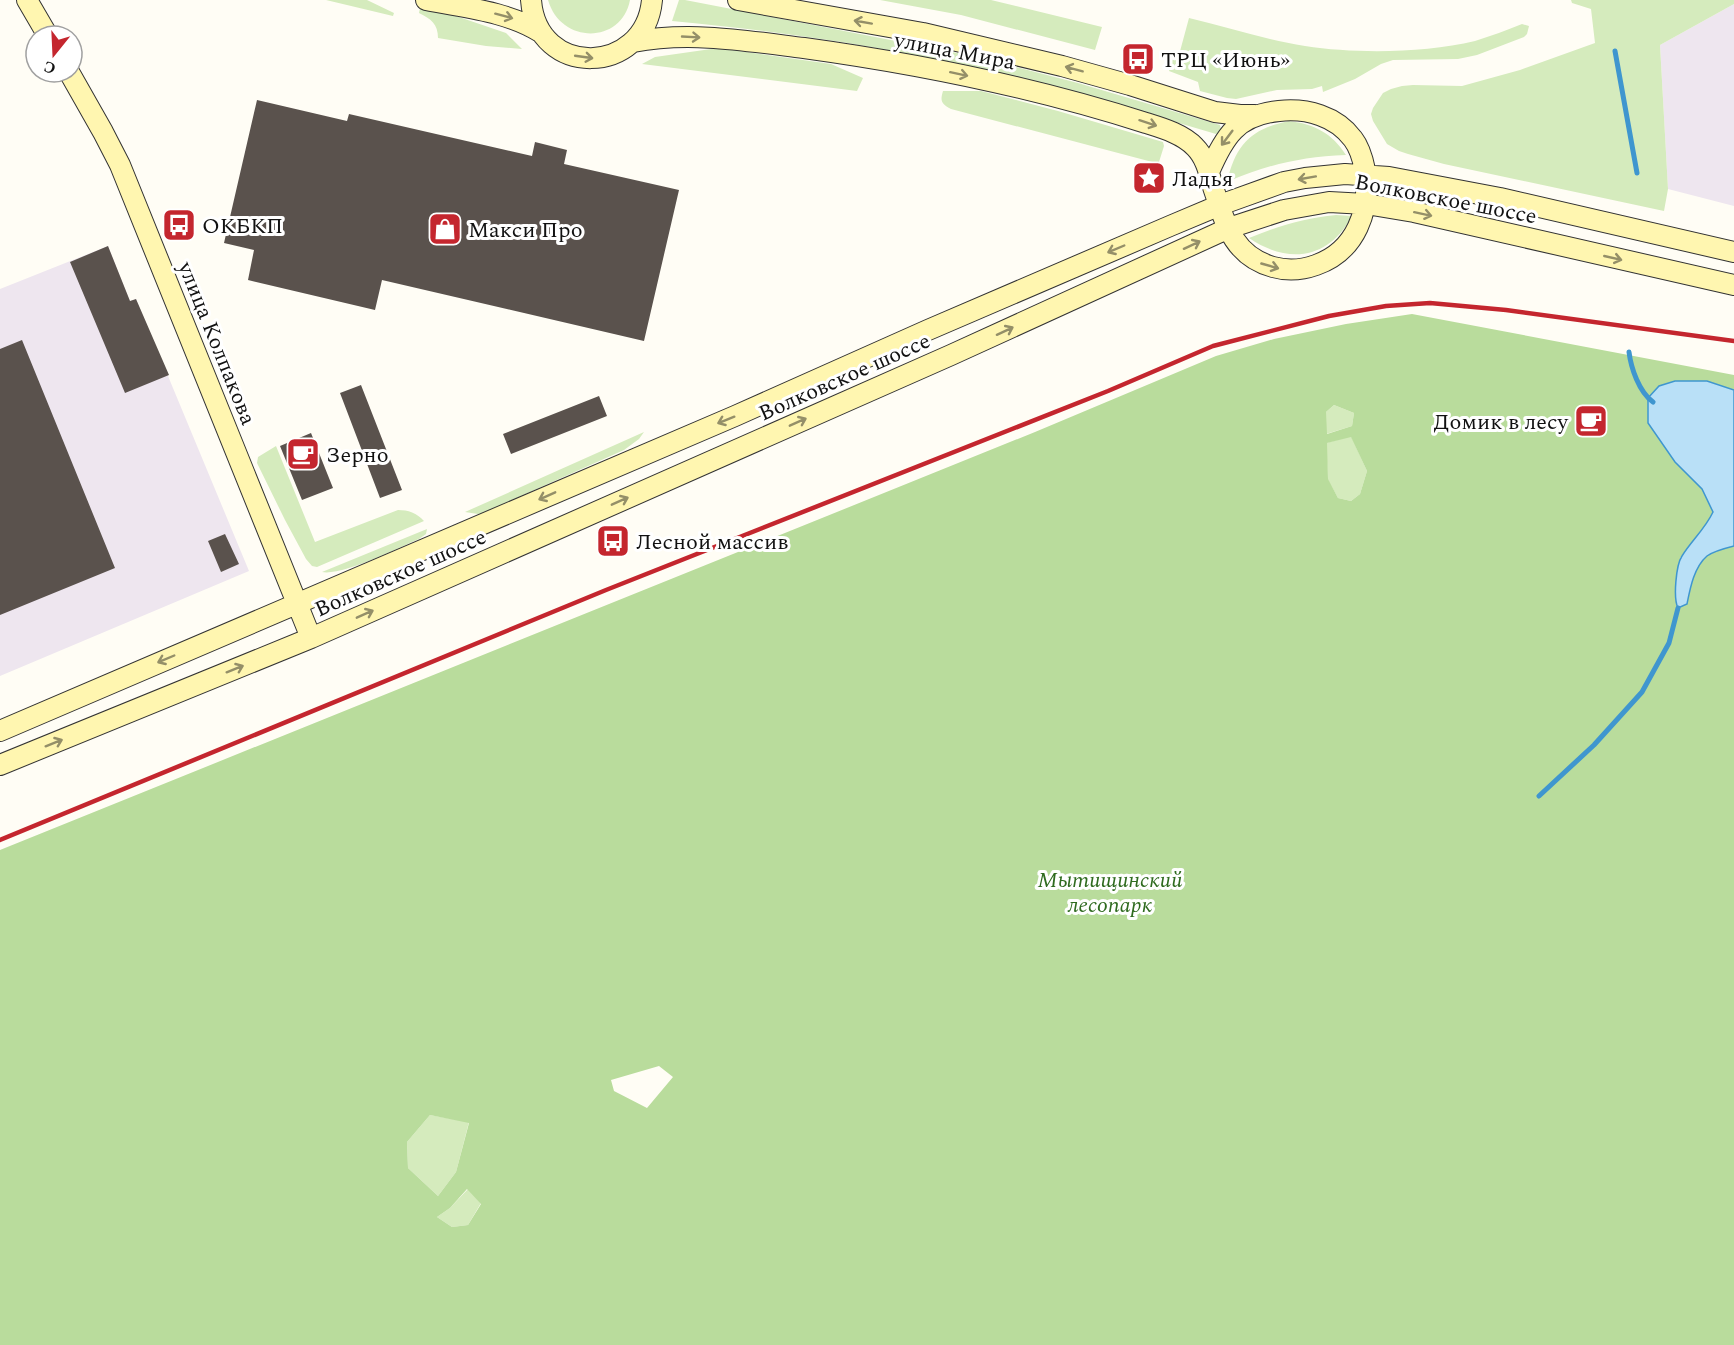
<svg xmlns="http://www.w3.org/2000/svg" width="1734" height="1345" viewBox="0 0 1734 1345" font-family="Spectral,serif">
<rect width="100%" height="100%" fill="#fffdf5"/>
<!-- industrial -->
<path fill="#eee6ef" d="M1734,4V206L1668,189L1660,45Z
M108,246L130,301L136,299L249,571L0,676V289Z"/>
<!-- green -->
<path fill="#d5ebbd" d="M326,0H367L394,13L393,16Z
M548,0H630C622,44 561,45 548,0Z
M679,0H685L978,57L1078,83L1220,125L1221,129L1220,132L1216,134C1121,106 1026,78 929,58C845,41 758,29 672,21Z
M880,0H991L1102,27L1095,50L961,15Z
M1571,0H1734V4L1660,45L1668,189L1664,211L1444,164L1408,154L1399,151L1387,144L1373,121L1371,114L1373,108L1383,93L1391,89L1402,86L1413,85L1462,86L1520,70L1595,43L1591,9L1572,3Z
M420,8L453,15L506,33L522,49L486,46L438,38C438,24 431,19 419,13Z
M1189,18C1228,27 1266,40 1305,46C1357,54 1424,53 1475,41C1491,36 1507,30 1522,24L1529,26L1527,34L1524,37L1477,55L1458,59L1393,60L1381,64L1355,79L1323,92L1322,86L1312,89L1277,90L1236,99L1227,98L1200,91L1198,82L1169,71L1174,54L1179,55Z
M718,48L831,64L863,78L857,91L642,64L655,57Z
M943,91H981L1058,111L1163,142L1164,146L1159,162L1156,163L951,109C941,104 940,101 943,91Z
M1289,121C1314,124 1332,133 1346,155C1301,157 1269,164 1227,182C1236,144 1251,129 1289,121Z
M1336,215L1352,216C1329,259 1289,265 1249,238C1278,226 1305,218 1336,215Z
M1334,405L1354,413L1352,426L1326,434V412Z
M644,432L639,439L624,450L483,513L478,514L465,512Z
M1351,436L1367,471L1360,494L1351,501L1338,498L1328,480L1326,443Z
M276,446L315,542L398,510C408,510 417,513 424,521L317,567L312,566L306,559L285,520L257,463L258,457Z
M427,529L426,534L419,539C398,548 343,576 322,572Z
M430,1115L469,1122L456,1172L438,1196L408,1168L407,1142Z
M468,1189L481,1203L468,1225L452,1227L437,1217L450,1208Z"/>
<!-- forest -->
<path fill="#b9dc9c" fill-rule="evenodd" d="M1412,314L1734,375V390L1707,381L1659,386L1648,399V423L1675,462L1702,489L1713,512L1707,524L1680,558L1687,604C1690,589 1694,567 1707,556C1714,551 1726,548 1734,546V1345H0V850L1035,432L1216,356L1274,339L1346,324ZM1334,405L1354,413L1352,426L1327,434L1326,412ZM1351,437L1367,471L1360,494L1351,501L1338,498L1328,479L1327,443ZM659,1066L673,1077L647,1108L614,1091L611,1080ZM430,1115L469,1123L456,1172L438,1196L408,1168L407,1142ZM467,1189L481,1204L468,1225L452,1227L437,1217L450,1208Z"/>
<!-- water -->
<path fill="#b9e0f7" stroke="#3f96cf" stroke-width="1.5" d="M1675,381H1707L1734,390V546C1726,548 1714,551 1707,556C1694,567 1690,589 1687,604L1678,608C1673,598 1676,565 1682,556C1692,540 1705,529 1713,512L1702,489L1675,462L1648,423V398L1659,386Z"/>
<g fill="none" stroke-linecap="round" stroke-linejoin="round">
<!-- stream -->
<path stroke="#3f96cf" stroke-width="5" d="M1615,51L1637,173
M1629,352C1631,368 1639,392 1653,402
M1539,796L1594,745L1642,692L1669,643L1678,608"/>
</g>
<!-- building -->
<path fill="#5a524d" d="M257,100L347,121L349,114L532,156L535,142L567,150L564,164L679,190L644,341L382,280L375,310L248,280L254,250L224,243Z
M108,246L130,301L136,299L169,375L125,393L70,262Z
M22,340L115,568L0,615V349Z
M361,385L402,490L380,498L340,393Z
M599,396L607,416L511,454L503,434Z
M311,433L333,488L302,500L280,446Z
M225,534L239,564L221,572L208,541Z"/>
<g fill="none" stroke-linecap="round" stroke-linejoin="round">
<defs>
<path id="secondary" d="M27,0L48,36
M426,0C465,8 506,11 540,32
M531,0C537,79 645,76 652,0
M738,0L923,33L1062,66L1130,85L1215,112L1240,115H1255
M633,42C689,31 748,41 804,48C920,64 1034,87 1146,123C1162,128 1183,134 1195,147C1206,158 1209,173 1213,187C1225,223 1233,256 1273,267C1287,271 1302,270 1316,265C1356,251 1371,210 1365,170C1363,160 1360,148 1353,139C1336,116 1307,108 1279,111C1237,115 1224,137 1209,172
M69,72L103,132L120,165L311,638
M0,731L735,416L928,330L1170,226L1220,205L1284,182L1305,178L1345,174L1389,177L1500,198L1734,252
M0,765L311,638L951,355L1229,228L1284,210L1329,202L1366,204L1414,212L1734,285"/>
</defs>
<!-- secondary casing -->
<use href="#secondary" stroke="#333" stroke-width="22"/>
<!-- secondary -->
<use href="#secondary" stroke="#fff6b0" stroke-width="20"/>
<!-- rail -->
<path stroke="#c4262e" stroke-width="4.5" d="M0,840L606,590L1108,391L1213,346L1329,316L1386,306L1430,303L1506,310L1734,341"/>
</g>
<!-- one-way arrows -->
<defs><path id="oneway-shaft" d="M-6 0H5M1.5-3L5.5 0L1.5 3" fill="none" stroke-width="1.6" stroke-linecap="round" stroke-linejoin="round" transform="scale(1.5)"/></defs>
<g stroke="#948f68">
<use href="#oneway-shaft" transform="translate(504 16) rotate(15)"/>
<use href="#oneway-shaft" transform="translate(863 22) rotate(-170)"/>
<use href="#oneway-shaft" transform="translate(691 37) rotate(3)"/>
<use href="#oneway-shaft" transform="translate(584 57) rotate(8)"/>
<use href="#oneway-shaft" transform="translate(1074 69) rotate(-165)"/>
<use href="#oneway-shaft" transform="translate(959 74) rotate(12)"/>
<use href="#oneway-shaft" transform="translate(1148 123) rotate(18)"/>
<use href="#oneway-shaft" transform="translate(1227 138) rotate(127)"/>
<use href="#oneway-shaft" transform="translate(1307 178) rotate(170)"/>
<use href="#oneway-shaft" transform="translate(1423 214) rotate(12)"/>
<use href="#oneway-shaft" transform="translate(1192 245) rotate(-25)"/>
<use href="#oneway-shaft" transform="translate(1116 249) rotate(157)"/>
<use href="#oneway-shaft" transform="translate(1613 258) rotate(13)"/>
<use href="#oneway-shaft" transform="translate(1270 266) rotate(16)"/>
<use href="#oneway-shaft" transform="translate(1005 331) rotate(-25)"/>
<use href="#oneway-shaft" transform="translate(726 420) rotate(158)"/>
<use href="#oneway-shaft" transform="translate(798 422) rotate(-24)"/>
<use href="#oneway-shaft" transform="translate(547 496) rotate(156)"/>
<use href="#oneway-shaft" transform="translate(620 501) rotate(-24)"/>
<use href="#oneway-shaft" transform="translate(365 614) rotate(-24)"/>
<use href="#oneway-shaft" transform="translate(166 659) rotate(157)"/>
<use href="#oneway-shaft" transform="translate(235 669) rotate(-22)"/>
<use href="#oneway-shaft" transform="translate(54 743) rotate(-22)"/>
</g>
<!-- icons -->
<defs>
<symbol id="bus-square" viewBox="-11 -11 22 22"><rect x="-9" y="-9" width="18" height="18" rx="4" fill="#c4262e" stroke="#fff"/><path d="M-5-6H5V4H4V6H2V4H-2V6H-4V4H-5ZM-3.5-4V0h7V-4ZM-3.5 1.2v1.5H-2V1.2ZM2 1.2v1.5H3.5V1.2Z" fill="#fff"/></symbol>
<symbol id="sight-square" viewBox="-11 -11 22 22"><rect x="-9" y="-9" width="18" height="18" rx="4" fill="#c4262e" stroke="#fff"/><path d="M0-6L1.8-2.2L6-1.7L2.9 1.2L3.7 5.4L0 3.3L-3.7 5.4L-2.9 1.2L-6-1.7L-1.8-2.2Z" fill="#fff"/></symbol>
<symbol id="shop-square" viewBox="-11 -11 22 22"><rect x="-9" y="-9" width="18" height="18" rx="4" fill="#c4262e" stroke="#fff"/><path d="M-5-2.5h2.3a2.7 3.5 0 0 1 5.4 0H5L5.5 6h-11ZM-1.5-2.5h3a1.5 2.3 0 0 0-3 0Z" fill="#fff"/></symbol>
<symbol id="cafe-square" viewBox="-11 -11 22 22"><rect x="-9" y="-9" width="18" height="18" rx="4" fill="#c4262e" stroke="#fff"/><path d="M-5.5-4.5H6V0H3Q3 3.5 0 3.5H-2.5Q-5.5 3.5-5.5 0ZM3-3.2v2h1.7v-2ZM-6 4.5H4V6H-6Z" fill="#fff"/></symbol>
</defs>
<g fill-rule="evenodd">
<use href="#bus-square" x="1119" y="40" width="38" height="38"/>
<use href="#sight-square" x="1130" y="159" width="38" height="38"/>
<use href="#bus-square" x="160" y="206" width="38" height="38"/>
<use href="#shop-square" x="426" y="210" width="38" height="38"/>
<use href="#cafe-square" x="1572" y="402" width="38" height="38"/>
<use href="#cafe-square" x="284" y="435" width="38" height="38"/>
<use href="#bus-square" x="594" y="522" width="38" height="38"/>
</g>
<g text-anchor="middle" stroke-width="6" stroke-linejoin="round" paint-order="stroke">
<!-- street labels -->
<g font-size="22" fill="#111" stroke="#fff">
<text transform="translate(955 50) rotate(11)" y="8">улица Мира</text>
<text transform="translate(1446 198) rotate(11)" y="8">Волковское шоссе</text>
<text transform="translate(218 343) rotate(68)" y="8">улица Колпакова</text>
<text transform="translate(844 376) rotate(-24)" y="8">Волковское шоссе</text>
<text transform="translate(400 572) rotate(-24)" y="8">Волковское шоссе</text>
</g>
<!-- poi labels -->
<g font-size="22" fill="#111" stroke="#fff" text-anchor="start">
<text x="1161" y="67">ТРЦ «Июнь»</text>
<text x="1172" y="186">Ладья</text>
<text x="202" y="233">ОКБКП</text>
<text x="468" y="237">Макси Про</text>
<text x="1568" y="429" text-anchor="end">Домик в лесу</text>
<text x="326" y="462">Зерно</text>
<text x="636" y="549">Лесной массив</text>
</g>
<!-- park labels -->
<g font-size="22" font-style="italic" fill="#2f6b1f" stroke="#fff">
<text x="1110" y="887">Мытищинский<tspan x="1110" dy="25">лесопарк</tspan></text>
</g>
</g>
<!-- north arrow -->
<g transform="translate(54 54) rotate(198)"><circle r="28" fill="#ffffff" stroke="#a0a0a0" stroke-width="1.5"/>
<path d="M0-4.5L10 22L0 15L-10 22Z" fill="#c4262e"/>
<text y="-9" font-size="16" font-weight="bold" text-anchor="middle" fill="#111111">С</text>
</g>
</svg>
